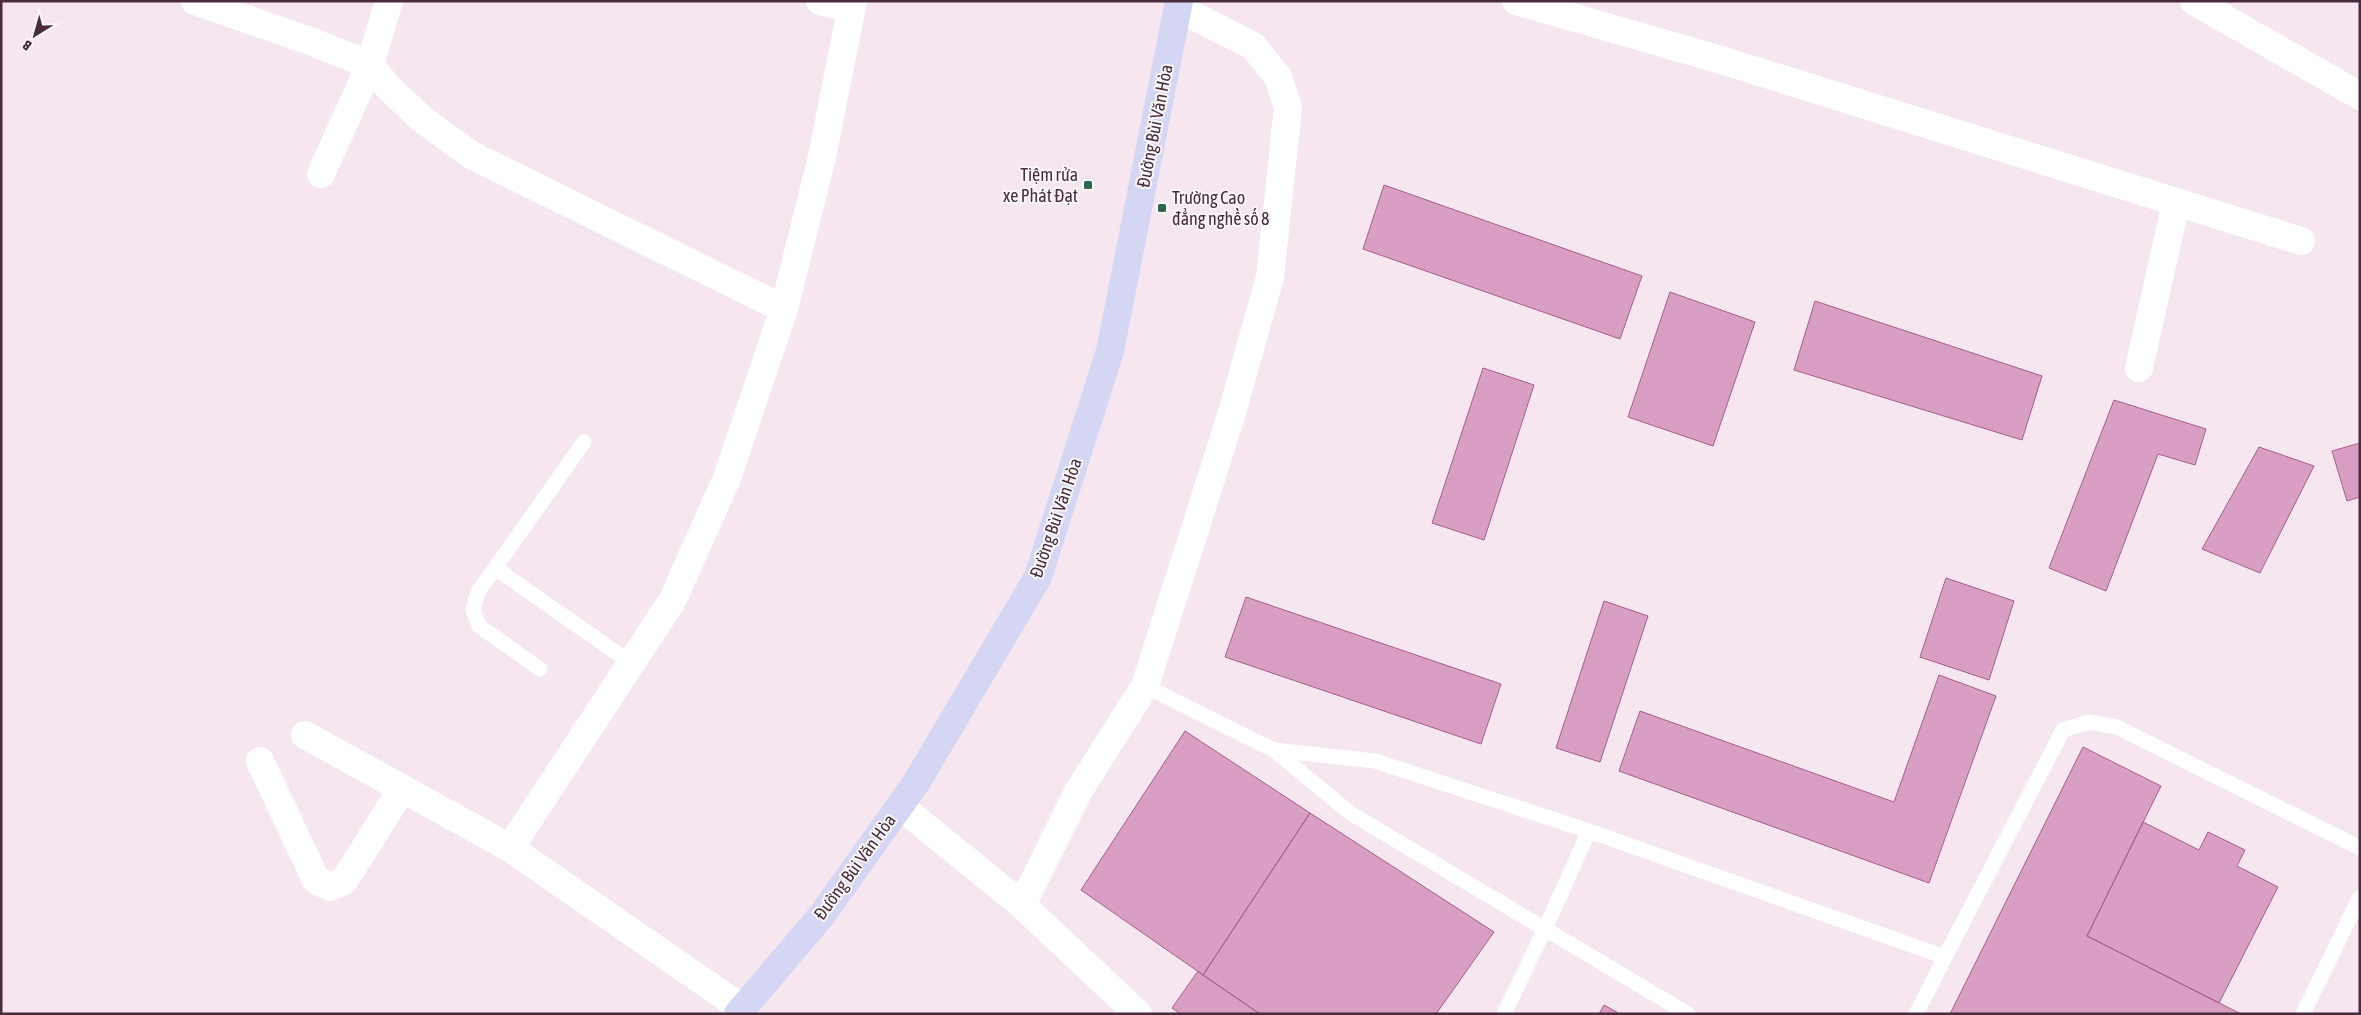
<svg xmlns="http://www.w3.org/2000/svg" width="2361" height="1015" viewBox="0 0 2361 1015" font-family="'Asap Condensed',sans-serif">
<rect width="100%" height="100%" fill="#f6e6ef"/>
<!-- building -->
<path fill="#d89fc2" stroke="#a55e8c" d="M1384,185L1642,276L1620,339L1363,249Z
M1670,292L1755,322L1713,446L1628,417Z
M1815,301L2042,376L2022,440L1794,370Z
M1483,368L1534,385L1484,540L1432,523Z
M2114,400L2206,429L2195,465L2158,454L2106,591L2049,568Z
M2360,443V497L2347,501L2332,451Z
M2259,447L2314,466L2260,573L2202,549Z
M1946,578L2014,601L1989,680L1920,657Z
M1246,597L1501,684L1481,744L1225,657Z
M1604,601L1648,616L1600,762L1556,748Z
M1939,675L1996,696L1929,883L1619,771L1640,711L1894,802Z
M1185,731L1310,813L1203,975L1081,890Z
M2083,747L2161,786L2087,936L2241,1014H1950Z
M1310,813L1494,932L1436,1014H1260L1203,975Z
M2143,822L2199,850L2208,832L2245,850L2237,866L2278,887L2219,1003L2087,936Z
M1198,971L1203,975L1260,1014H1181L1172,1008Z
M1604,1005L1620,1014H1599Z"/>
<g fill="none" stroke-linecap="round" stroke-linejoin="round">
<!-- lane -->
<path stroke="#fff" stroke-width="15" d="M495,568L631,663
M540,669L479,626L473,610L478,592L584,442
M1145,686L1274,750L1350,813L1688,1014
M1274,750L1375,761L1589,831L1945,957L2063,730L2089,722L2117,727L2360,848
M1504,1014L1545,929L1589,831
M1916,1014L1945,957
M2303,1014L2360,897"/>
<!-- street -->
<path stroke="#fff" stroke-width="28" d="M195,1L310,41L370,65L388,87L422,119L471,155L784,309
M820,1L851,9
M1516,1L1718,59L2301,241
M2194,1L2360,96
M321,174L370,65L389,1
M2139,368L2176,203
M305,735L510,848
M260,761L316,880L330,887L344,881L402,789
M900,806L1022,905L1138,1014
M1022,905L1078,792L1145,686L1231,416L1270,277L1288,107L1278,77L1253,46L1178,8
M743,1009L510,848L672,601L727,478L784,309L822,157L853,1"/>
<!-- primary -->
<path stroke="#d4d6f3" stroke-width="28" d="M738,1014L822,915L916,783L1038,577L1110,351L1179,1"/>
</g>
<!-- markers -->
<g fill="#2f664d" stroke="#f8f8f8" stroke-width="2">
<rect x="1083" y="180" width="10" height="10" rx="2.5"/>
<rect x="1157" y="203" width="10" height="10" rx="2.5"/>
</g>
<g text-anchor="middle" stroke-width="4" stroke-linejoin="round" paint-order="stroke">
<!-- street labels -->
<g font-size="18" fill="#4a2b3e" stroke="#f8f8f8">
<text transform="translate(1155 126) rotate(-79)" y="6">Đường Bùi Văn Hòa</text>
<text transform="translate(1056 518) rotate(-71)" y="6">Đường Bùi Văn Hòa</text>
<text transform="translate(855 867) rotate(-54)" y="6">Đường Bùi Văn Hòa</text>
</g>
<!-- poi labels -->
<g font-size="18" fill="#4a2b3e" stroke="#f8f8f8" text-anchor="end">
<text x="1078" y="181">Tiệm rửa<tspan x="1078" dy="21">xe Phát Đạt</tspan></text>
<text x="1172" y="204" text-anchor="start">Trường Cao<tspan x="1172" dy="21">đẳng nghề số 8</tspan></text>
</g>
</g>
<!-- border -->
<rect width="2361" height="1015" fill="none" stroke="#4a2b3e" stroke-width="5"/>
<!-- north arrow -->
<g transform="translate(35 35) rotate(217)" stroke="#f8f8f8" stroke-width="4" paint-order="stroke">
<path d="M0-4L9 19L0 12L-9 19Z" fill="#4a2b3e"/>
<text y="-8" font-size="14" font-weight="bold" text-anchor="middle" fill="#4a2b3e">B</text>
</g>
</svg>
